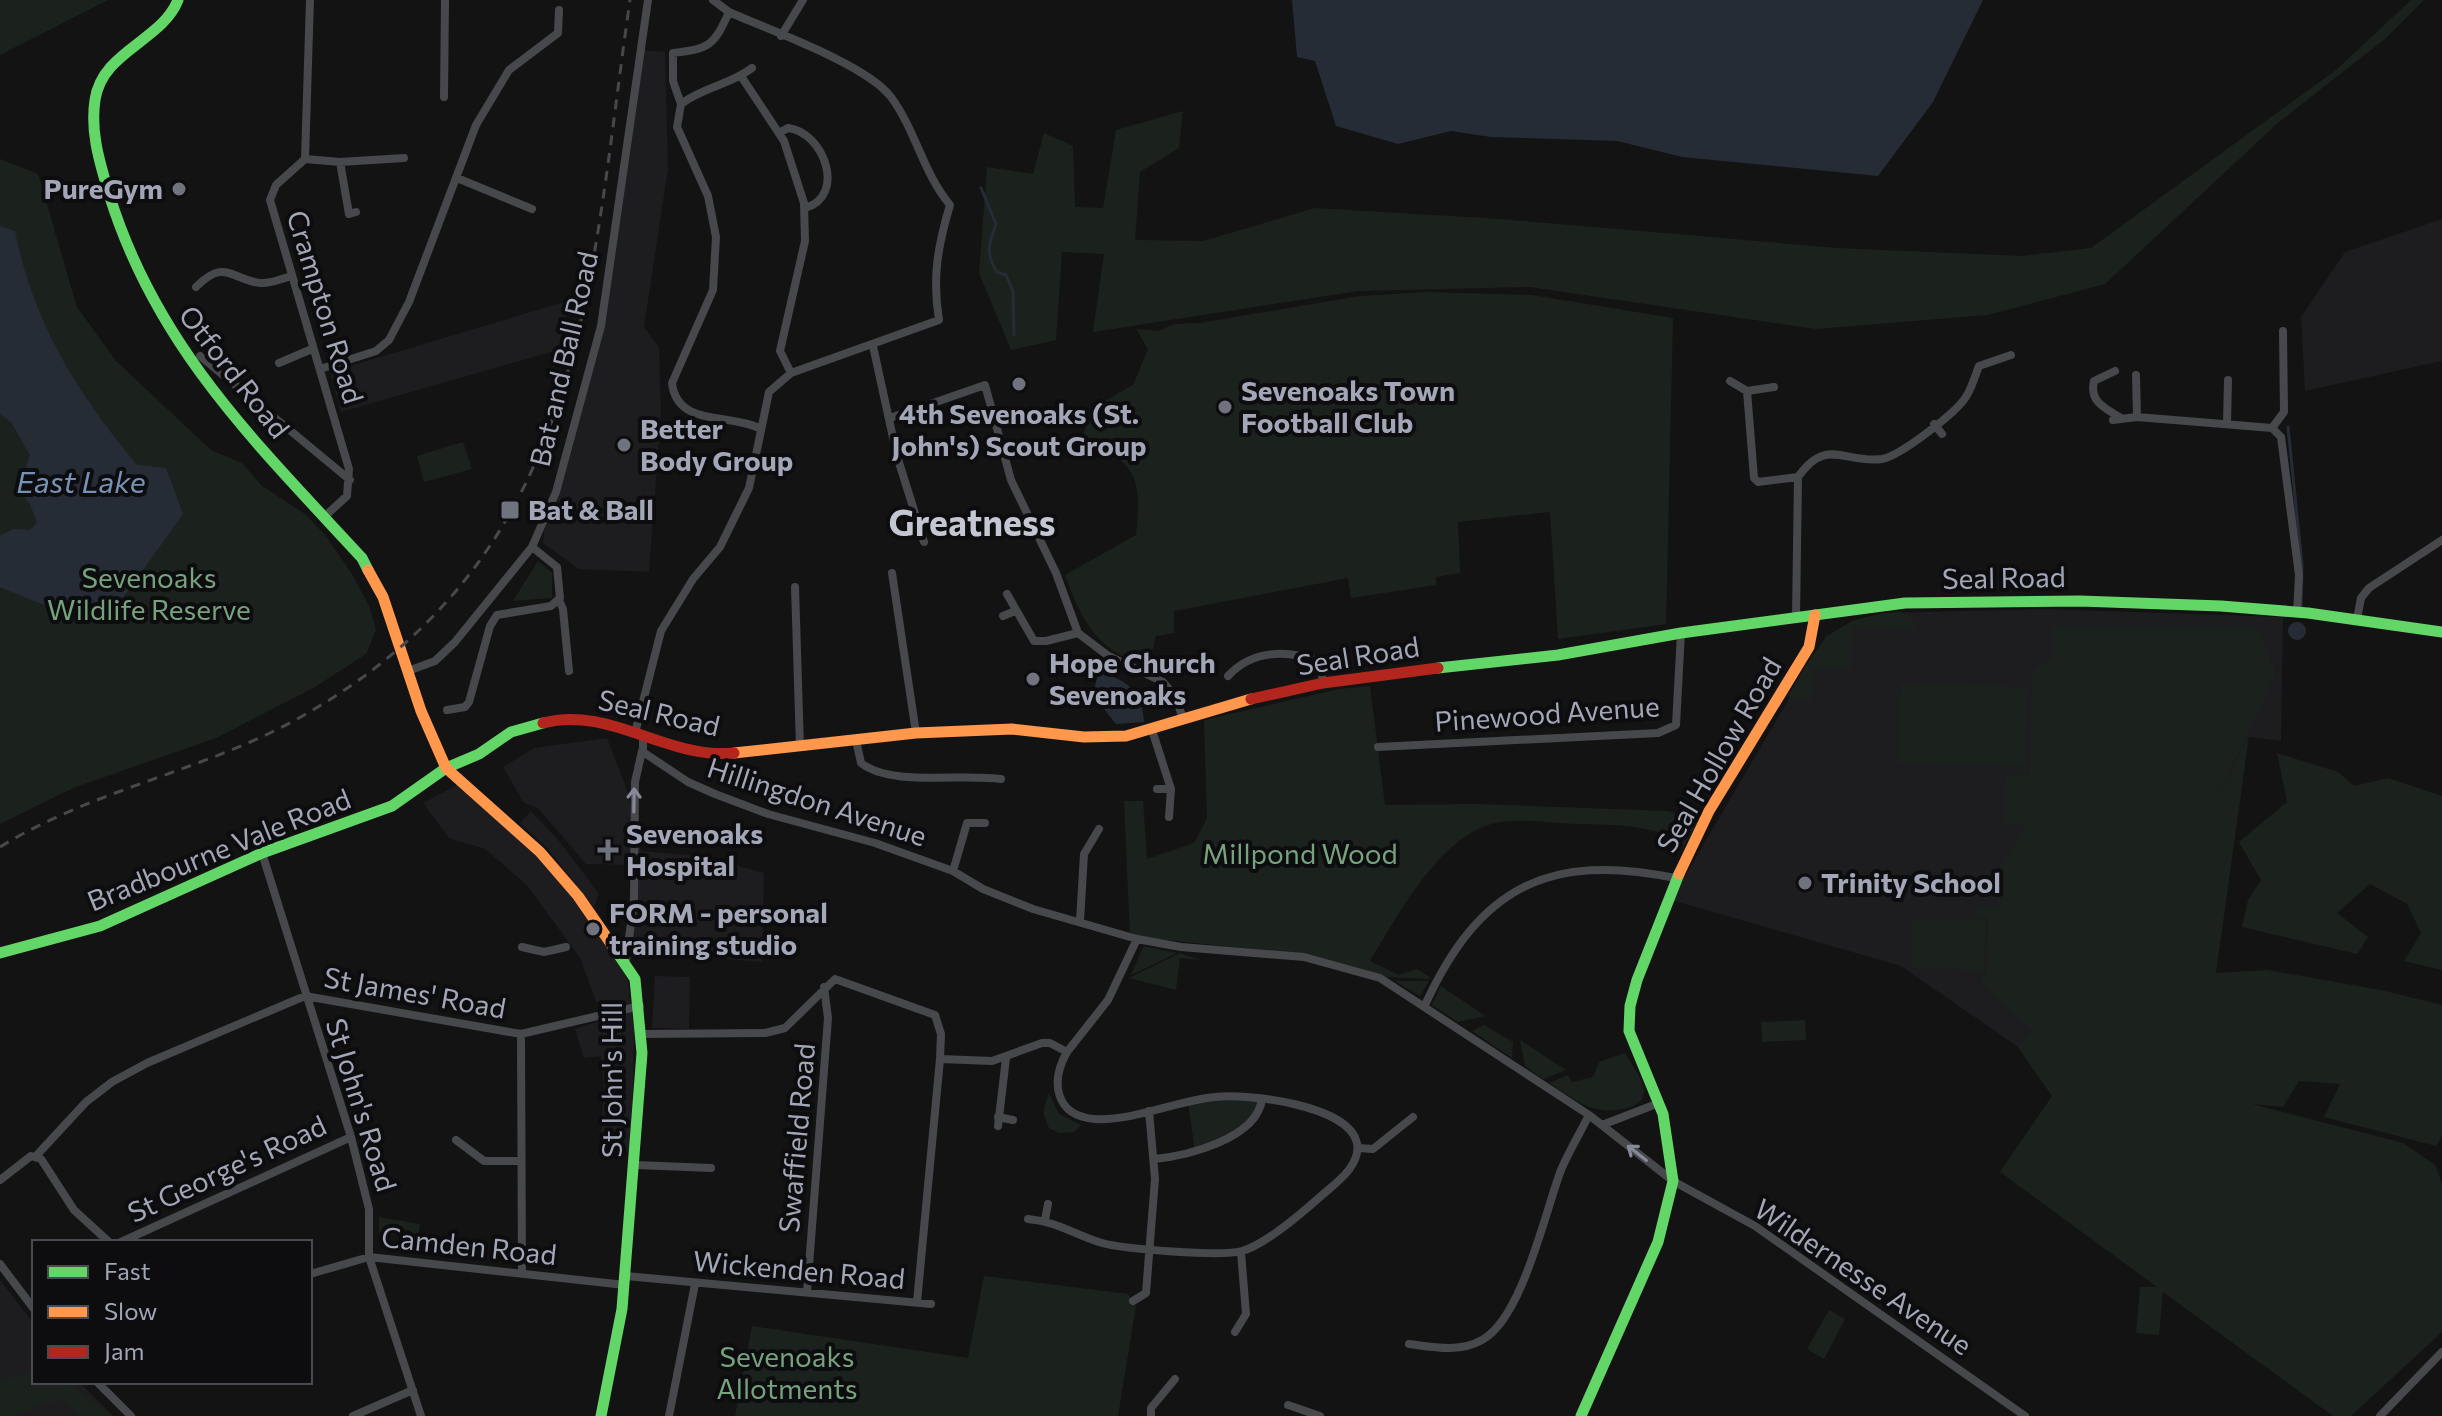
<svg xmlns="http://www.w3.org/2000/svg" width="2442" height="1416" viewBox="0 0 2442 1416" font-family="Commissioner,sans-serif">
<rect width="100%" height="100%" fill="#131313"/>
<!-- built -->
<path fill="#1d1d1f" d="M641,50L665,52L668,169L644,327L659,347L661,412L649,572L579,569L543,543L544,531L601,326Z
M2442,219V361L2305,391L2301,317L2345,252Z
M571,300L558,350L341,412L330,372Z
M2045,609L2283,617L2281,741L2249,737L2175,882L2052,1096L2018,1047L1901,966L1671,900L1826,636L1854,620L1883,613Z
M607,738L627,790L641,851L701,856L764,873L762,962L631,951L639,865L586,864L538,808L524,803L503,767L534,748Z
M459,784L505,820L578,900L626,969L634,1028L632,1151L600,1148L604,1088L601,1056L584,1058L575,1029L603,1020L580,958L527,885L485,849L449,838L423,803Z
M531,811L560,842L599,894L594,907L547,848L520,823Z
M655,976L690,977L689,1029L652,1028Z
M0,1280L34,1324V1382H79L113,1416H0Z"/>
<!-- green -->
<path fill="#1b221d" d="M0,0H108L0,55Z
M2411,0H2424L2385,39L2279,122L2105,284L1988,315L1816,329L1530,287L1358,291L1093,332L1104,254L1062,252L1056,340L1011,350L979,273L987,167L1033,174L1044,133L1073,146L1075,207L1103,208L1116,130L1183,111L1179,148L1140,172L1135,240L1203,241L1315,208L1501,219L1837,248L2022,256L2091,248L2336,70Z
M0,159L38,174L77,307L116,361L211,450L242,463L262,486L305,514L325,535L352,574L369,606L376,630L366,654L315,687L216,738L73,788L0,824Z
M1427,292L1532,295L1673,318L1666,624L1558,639L1550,512L1458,522L1460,573L1436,577V585L1351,598L1348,578L1174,611V633L1156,636L1150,660L1145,664C1097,653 1080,617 1065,575L1136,535C1142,477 1137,463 1083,438L1089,410L1133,385L1148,349L1136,329L1158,331L1175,324L1200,323L1360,296Z
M463,442L472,469L424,482L417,456Z
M538,561L552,573V598L513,601Z
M1901,612L1911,618L1915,630L1853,627L1851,670L1813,669L1811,700L1808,703L1788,696C1820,641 1832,617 1901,612Z
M2052,626L2257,627L2276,674L2212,807L2249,736L2216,973L2267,970L2381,990L2442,1005V1136L2436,1146L2324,1117L2340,1084L2299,1081L2283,1107L2252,1104L2403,1143L2435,1165L2442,1183V1332L2351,1416H2333L2163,1292L2159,1335L2136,1333L2140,1287H2157L2000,1172L2052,1096L2018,1047L2033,1031L1980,982L1987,970L1988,917L1974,916L1979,908L1997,907L1999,868L2027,825L2003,824L2005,775H2030L2032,672L2052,657Z
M1901,684L2028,687L2025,767L1899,763Z
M1370,686L1385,805L1476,804L1668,811L1698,823L1679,853L1674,838C1643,824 1611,825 1578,824C1549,823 1512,816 1485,826C1434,846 1397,917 1370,961L1399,975L1417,969L1431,978L1428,979L1387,977L1308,955L1130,936L1124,801H1143L1147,859L1194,843L1207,818L1204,720L1339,689Z
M2277,753L2338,772L2354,786L2388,778L2442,796V970L2404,961L2421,933L2407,904L2370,884L2337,913L2368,937L2357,954L2242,927L2248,900L2261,880L2239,842L2287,802Z
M1912,919L1986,920L1984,970L1911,968Z
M1143,947H1148L1177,953L1131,975Z
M1180,953L1200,960L1180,958L1176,990L1129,978Z
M1395,981H1429L1420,996Z
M1441,986L1485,1016L1458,1022L1432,1005Z
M1805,1020L1806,1040L1762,1042L1761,1022Z
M1484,1025L1513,1042L1512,1058L1472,1031Z
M1520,1040L1566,1070L1543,1079L1525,1066Z
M1625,1053C1631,1064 1644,1080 1644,1092C1643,1102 1636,1105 1627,1108C1595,1117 1575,1100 1549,1083L1568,1075L1572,1082L1593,1077L1599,1062Z
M1049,1093L1059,1114L1081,1125L1074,1132L1059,1133L1049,1128L1043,1112Z
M1262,1099C1259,1126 1216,1141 1195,1153L1188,1101Z
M379,1217L420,1224L417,1241L409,1239L411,1231L398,1228L396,1235H379Z
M984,1276L1128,1294L1136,1306L1118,1416H735L752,1326L968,1358Z
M1829,1310L1845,1319L1824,1359L1807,1349Z
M34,1371V1382H66L113,1416H82L63,1401H51L14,1416H0V1380Z"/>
<!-- water -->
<path fill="#252c35" d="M1292,0H1983L1933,102L1878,176L1682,157L1617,141L1491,137L1451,131L1398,144L1336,126L1315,61L1297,57Z
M0,226L15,231C33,323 78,394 137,465L166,468L183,514L113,612H61L0,587V536L13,529L30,530L37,523L30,504L18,491L30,455L11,422L0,414Z
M2288 631a9 9 0 1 1 18 0a9 9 0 1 1-18 0Z
M1098,673C1127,678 1143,693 1144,722L1116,724L1093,695Z"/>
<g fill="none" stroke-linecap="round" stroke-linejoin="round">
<!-- stream -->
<path stroke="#252c35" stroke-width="3" d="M981,188L996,224C989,242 985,254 997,272L1006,275L1013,291L1014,335
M2288,427L2302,565L2301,607"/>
<!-- street -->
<path stroke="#47484c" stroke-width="8" d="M310,0L305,159L276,185L270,200L349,469L347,496L324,517
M729,12C714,46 709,49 673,53V81L681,104L677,127L708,196L716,237L713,290L672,383C677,427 729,413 759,428
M781,36L803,0
M741,76L784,141L804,203L805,241L780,351L791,373
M444,97L445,0
M681,104C703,87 730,85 752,68
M779,133L788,128C824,132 847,196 805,208
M305,159L340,162L404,158
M340,162L349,214L356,212
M457,178L532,209
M196,287C225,258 230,279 260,283C270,284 281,279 291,276
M2283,331L2284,412L2272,428L2281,437L2299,575L2297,612
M873,346L897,456L924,542
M200,356L350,480
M279,363L312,349
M320,369L376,351L389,340L409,302L476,125L509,70L558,33L559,10
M2115,371L2094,381C2089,402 2105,408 2121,418
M2136,375L2137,417
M1730,381L1747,391L1774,387
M1747,391L1754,478L1758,482L1798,477L1796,617
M890,418L985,385L1011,480L1056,573L1078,633L1107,655L1163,682L1174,695L1184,720
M2113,420L2137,417L2272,428
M2227,422L2228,380
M1934,424L1942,434
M1798,477C1827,436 1844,464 1882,459C1900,456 1959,411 1967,395C1972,387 1975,376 1979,366L2011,355
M892,573L916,733
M795,587L800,747
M1007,594L1034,641H1046L1078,633
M559,600L563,609L569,671
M1003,616L1015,611
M2357,619L2361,598L2369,588L2442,540
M408,671L435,661L455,642L532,547L556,492L601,326L648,0
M1228,676C1252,650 1287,649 1320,662L1323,683
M447,710L465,707L469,702L490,626L497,615L551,606L560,598L557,567L532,547
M1152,730L1171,789L1169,817
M635,733L661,631L693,579L720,547L749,488L769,392L791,373L939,320C932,278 938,245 950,205C923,173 916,131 891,97C866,64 769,30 729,12L713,0
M643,737V752L688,782L715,794L768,814L875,843L953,871L983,889L1033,909L1137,939L1181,947L1304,957L1380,978L1589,1115L1673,1181L1755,1226L2025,1416
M856,740L861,763C891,787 961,773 1001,779
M1378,747L1658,733L1676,725L1681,633
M1157,789H1171
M262,853L351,1137L369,1209V1257L421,1416
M953,871L967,823H985
M1080,921L1084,854L1099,829
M522,947L544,952L566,947
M626,961L634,900L635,782L642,751
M1425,1005C1479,887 1549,852 1675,878
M521,1034L522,1273
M642,1034L765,1033L785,1028L835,979L935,1015L941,1034L940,1059L917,1302
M940,1059L992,1061L1042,1043H1050L1067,1052L1108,1000L1137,939
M998,1117L1013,1120
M1602,1125L1659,1103
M998,1126L1006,1058
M456,1140L484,1161H520
M1358,1148L1373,1149L1413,1117
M36,1156L86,1102L112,1082L147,1063L305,996L521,1034L640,1006
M1154,1159C1186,1156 1257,1139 1262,1099
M636,1165L711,1168
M0,1180L31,1156L41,1159L74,1210L109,1242
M1028,1219C1060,1222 1074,1235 1102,1243C1124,1249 1221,1257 1242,1251C1266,1244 1302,1213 1321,1196C1336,1183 1361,1166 1357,1143C1349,1105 1247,1093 1215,1097C1175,1101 1135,1121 1095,1119C1055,1116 1050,1082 1067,1052
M1045,1220L1048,1204
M121,1242L351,1137
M0,1264L34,1309
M310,1274L369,1257L625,1285
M626,1276L931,1304
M807,1292L828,1018L824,987
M1133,1301L1146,1293L1155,1179L1149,1111
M1235,1332L1246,1314L1241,1252
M1409,1344C1433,1347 1459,1353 1482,1340C1522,1319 1545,1212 1561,1170C1569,1151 1580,1133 1589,1115
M97,1382L131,1416
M1288,1405L1320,1416
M353,1416L413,1390
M669,1416L695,1284
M1151,1416V1408L1175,1379
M2380,1416L2442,1352"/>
<!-- fast -->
<path stroke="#63d668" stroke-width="11" d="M178,0C162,41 102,51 95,100C90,133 100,163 109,194C156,347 257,444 362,558L368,570
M1438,668L1558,655L1681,633L1905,603L2080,601L2221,606L2308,613L2442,632
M0,953L100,926L262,853L392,806L446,768L479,754L511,732L543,723
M601,1416L622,1309L642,1053L635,979L614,948
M1581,1416L1658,1242L1673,1181L1663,1114L1629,1031L1630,1006L1637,980L1679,874"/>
<!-- slow -->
<path stroke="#ff974d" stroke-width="11" d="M368,570L383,597L421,711L446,768L540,852L578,896L614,948
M734,753L916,733L1012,729L1084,737L1126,736L1251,699
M1679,874L1709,811L1809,647L1815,615"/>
<!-- jam -->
<path stroke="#b3261e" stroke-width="11" d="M1251,699L1323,683L1438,668
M543,723C608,705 668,760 734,753"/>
<!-- rail -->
<path stroke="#47484c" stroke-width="3" stroke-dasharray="10 8" stroke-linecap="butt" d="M0,847C94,789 204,771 299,718C587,556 588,290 630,0"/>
</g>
<!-- one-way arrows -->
<defs><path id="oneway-shaft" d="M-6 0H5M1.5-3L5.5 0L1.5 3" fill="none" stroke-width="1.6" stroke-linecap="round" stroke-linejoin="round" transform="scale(2)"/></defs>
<g stroke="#878a96">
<use href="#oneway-shaft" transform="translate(634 800) rotate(-89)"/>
<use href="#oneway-shaft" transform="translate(1637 1153) rotate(-142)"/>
</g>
<!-- markers -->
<g fill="#70737d" stroke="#0d0d0f" stroke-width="3">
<circle cx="179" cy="189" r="8"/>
<circle cx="1019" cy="384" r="8"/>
<circle cx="1225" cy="407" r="8"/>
<circle cx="624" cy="445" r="8"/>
<rect x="500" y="500" width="20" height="20" rx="4"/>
<circle cx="1033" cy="679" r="8"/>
<path d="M604 838h8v8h8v8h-8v8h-8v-8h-8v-8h8z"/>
<circle cx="1805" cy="883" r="8"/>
<circle cx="593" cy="929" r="8"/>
</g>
<g text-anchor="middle" stroke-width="8" stroke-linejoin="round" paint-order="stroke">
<!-- poi labels -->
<g font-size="28" font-weight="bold" fill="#a2a6b6" stroke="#0d0d0f" text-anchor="start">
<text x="163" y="199" text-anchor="end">PureGym</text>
<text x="1241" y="401">Sevenoaks Town<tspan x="1241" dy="32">Football Club</tspan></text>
<text x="1019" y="424" text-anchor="middle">4th Sevenoaks (St.<tspan x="1019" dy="32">John's) Scout Group</tspan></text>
<text x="640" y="439">Better<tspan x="640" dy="32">Body Group</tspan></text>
<text x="528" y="520">Bat &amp; Ball</text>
<text x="1049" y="673">Hope Church<tspan x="1049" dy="32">Sevenoaks</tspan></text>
<text x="626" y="844">Sevenoaks<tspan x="626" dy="32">Hospital</tspan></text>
<text x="1821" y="893">Trinity School</text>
<text x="609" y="923">FORM - personal<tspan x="609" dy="32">training studio</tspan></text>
</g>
<!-- street labels -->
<g font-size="28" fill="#a2a6b6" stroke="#0d0d0f">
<text transform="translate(325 307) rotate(73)" y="10">Crampton Road</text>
<text transform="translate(564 359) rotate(-77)" y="10">Bat and Ball Road</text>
<text transform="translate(234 372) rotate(52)" y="10">Otford Road</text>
<text transform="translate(2004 578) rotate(-1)" y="10">Seal Road</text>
<text transform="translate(1358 656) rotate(-9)" y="10">Seal Road</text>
<text transform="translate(659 713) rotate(13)" y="10">Seal Road</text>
<text transform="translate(1547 714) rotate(-4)" y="10">Pinewood Avenue</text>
<text transform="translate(1719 755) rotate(-60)" y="10">Seal Hollow Road</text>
<text transform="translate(817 802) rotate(18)" y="10">Hillingdon Avenue</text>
<text transform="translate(219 850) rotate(-22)" y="10">Bradbourne Vale Road</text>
<text transform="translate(415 993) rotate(10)" y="10">St James' Road</text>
<text transform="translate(612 1080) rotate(-90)" y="10">St John's Hill</text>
<text transform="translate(361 1105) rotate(73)" y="10">St John's Road</text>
<text transform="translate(797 1138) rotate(-85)" y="10">Swaffield Road</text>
<text transform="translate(227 1169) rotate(-25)" y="10">St George's Road</text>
<text transform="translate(469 1246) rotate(6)" y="10">Camden Road</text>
<text transform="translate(799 1270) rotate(5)" y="10">Wickenden Road</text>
<text transform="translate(1863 1277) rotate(34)" y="10">Wildernesse Avenue</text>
</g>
<!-- park labels -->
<g font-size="28" fill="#77a27e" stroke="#0d0d0f">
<text x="149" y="588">Sevenoaks<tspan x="149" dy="32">Wildlife Reserve</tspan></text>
<text x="1300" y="864">Millpond Wood</text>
<text x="787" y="1367">Sevenoaks<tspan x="787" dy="32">Allotments</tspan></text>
</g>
<!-- water labels -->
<g font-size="30" font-style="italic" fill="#7691b4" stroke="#0d0d0f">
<text x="81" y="493">East Lake</text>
</g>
<!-- district labels -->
<g font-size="36" font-weight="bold" fill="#c4c6d1" stroke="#0d0d0f">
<text x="972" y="536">Greatness</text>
</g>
</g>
<!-- legend -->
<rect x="32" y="1240" width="280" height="144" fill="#0d0d0f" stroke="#494a52" stroke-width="2"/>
<rect x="48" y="1266" width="40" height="12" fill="#63d668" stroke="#494a52" stroke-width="2"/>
<text x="104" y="1280" font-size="24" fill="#a2a6b6">Fast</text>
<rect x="48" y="1306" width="40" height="12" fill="#ff974d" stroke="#494a52" stroke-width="2"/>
<text x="104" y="1320" font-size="24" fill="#a2a6b6">Slow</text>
<rect x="48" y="1346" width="40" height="12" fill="#b3261e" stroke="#494a52" stroke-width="2"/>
<text x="104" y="1360" font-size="24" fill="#a2a6b6">Jam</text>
</svg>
